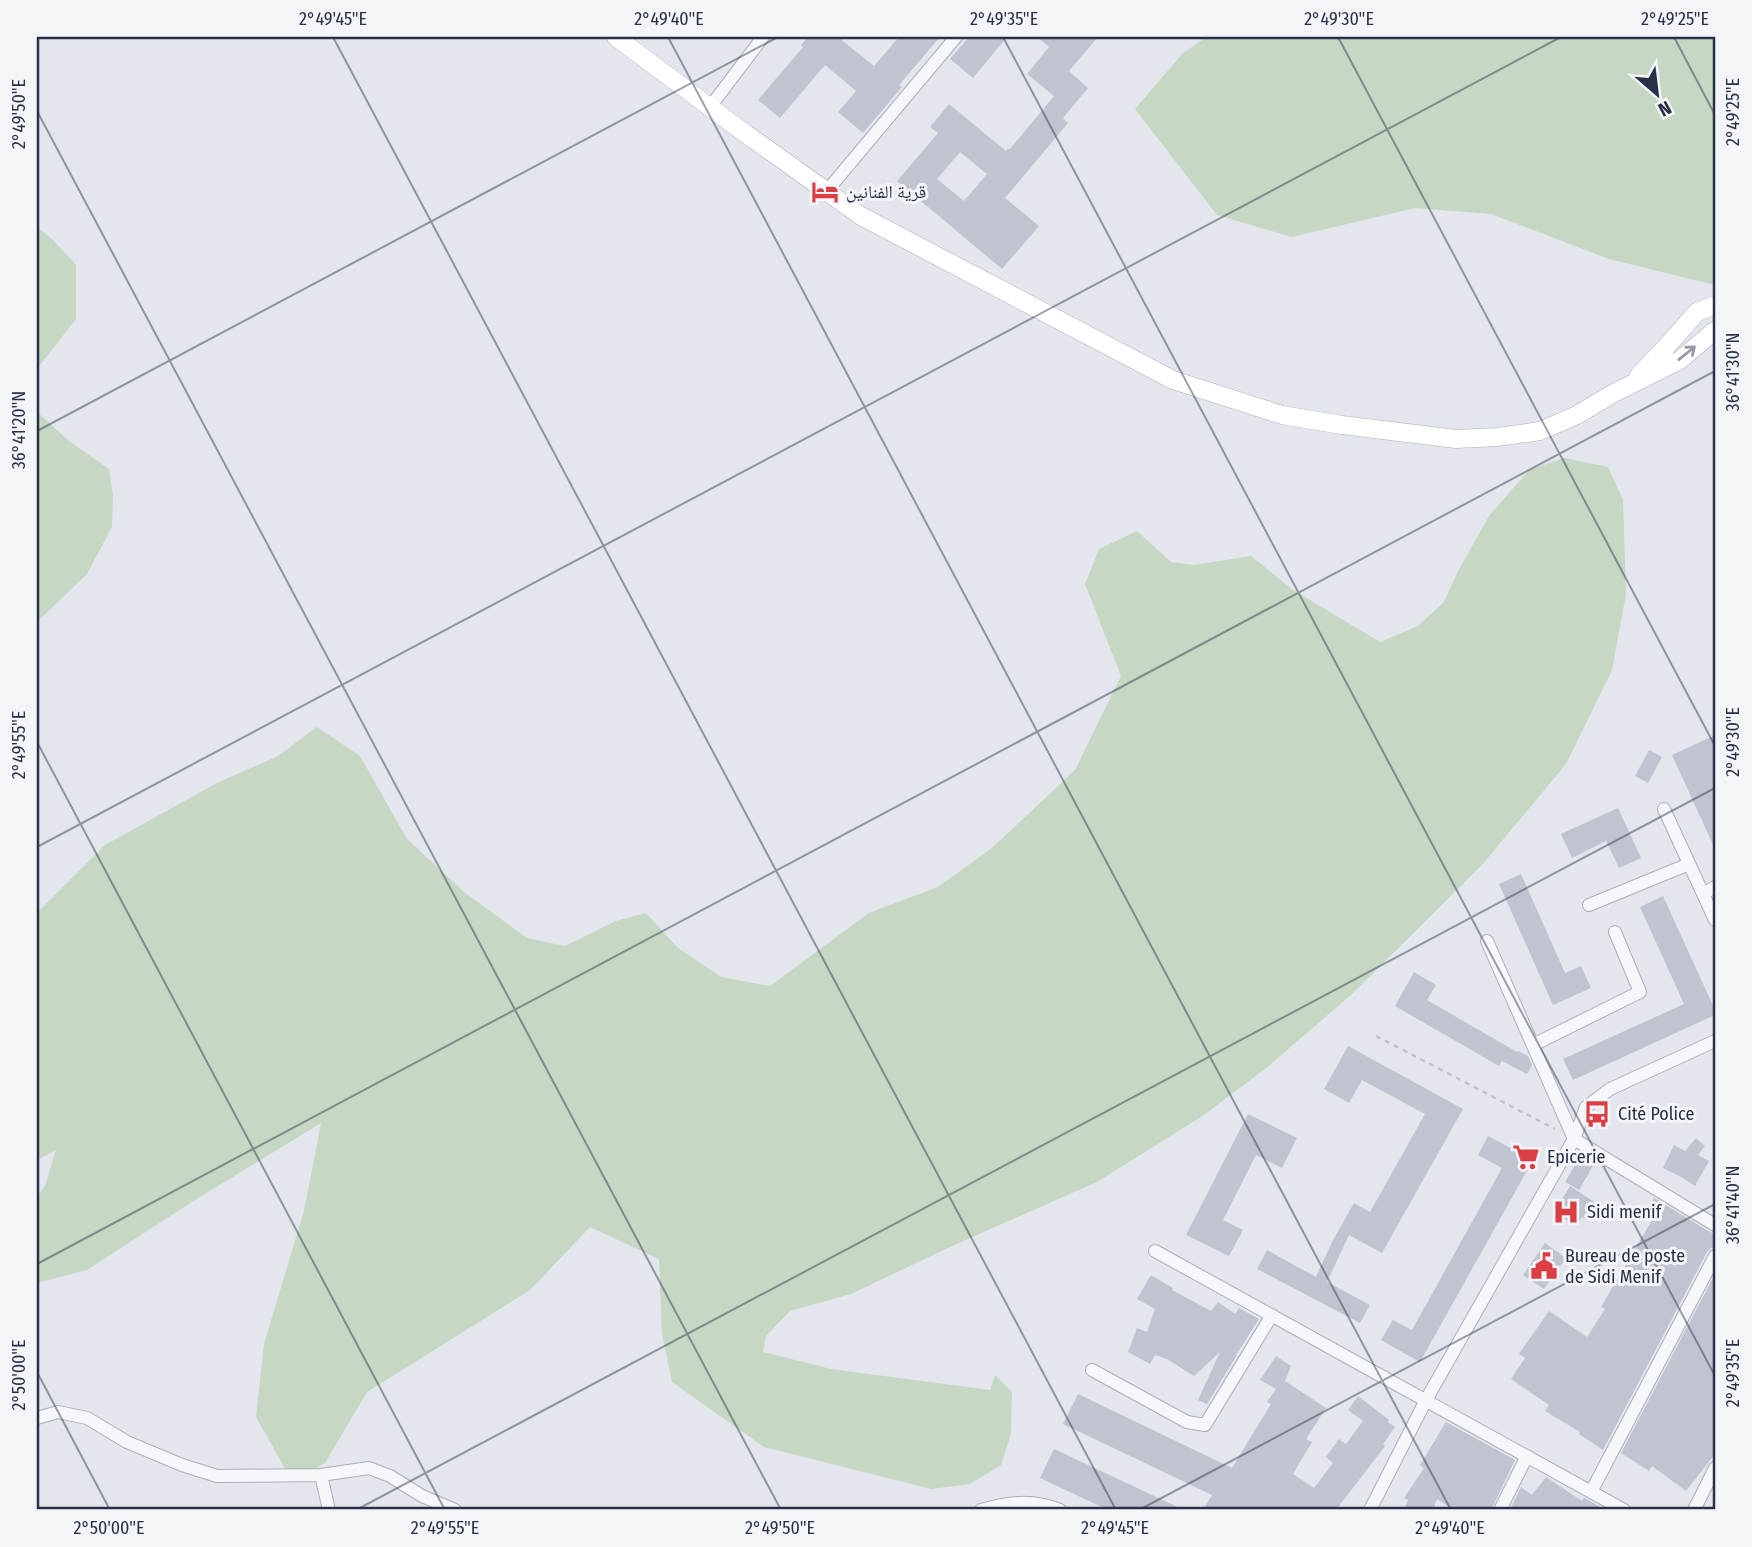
<svg xmlns="http://www.w3.org/2000/svg" width="1752" height="1547" viewBox="0 0 1752 1547" font-family="'Fira Sans Condensed','Noto Naskh Arabic',sans-serif">
<rect width="100%" height="100%" fill="#e3e6ec"/>
<!-- green -->
<path fill="#c6d7c3" d="M1207,37H1715V285L1609,259L1491,214L1415,208L1292,237L1217,215L1135,109L1183,53Z
M37,227L52,239L76,265V319L37,369Z
M37,412L69,441L109,469L113,495L112,527L87,574L39,620L37,660Z
M1564,458L1608,467L1623,500L1626,594L1612,670L1566,764L1481,866L1352,994L1265,1069L1204,1115L1097,1182L952,1246L851,1294L790,1311L766,1336L763,1352L831,1369L990,1390L995,1375L1012,1392L1011,1434L1001,1465L970,1484L931,1489L764,1447L672,1382L662,1333L659,1259L590,1227L530,1290L367,1392L325,1463L292,1481L256,1417L264,1344L304,1211L321,1123L195,1200L87,1270L37,1283V1196L45,1186L56,1150L37,1160V913L105,845L217,783L278,756L317,727L360,756L407,839L464,892L527,938L565,946L616,921L646,913L678,948L721,977L770,986L869,913L938,887L992,848L1075,770L1121,676L1085,584L1099,549L1137,531L1171,562L1194,565L1251,556L1293,590L1380,642L1418,626L1444,602L1457,573L1489,516L1529,470Z"/>
<!-- building -->
<path fill="#c0c4d0" fill-rule="evenodd" d="M808,37H838L874,66L899,37H940L899,85L902,87L863,133L838,112L856,91L825,65L780,118L758,100L803,47L801,45Z
M969,37H1007L973,78L950,59Z
M1037,37H1098L1069,71L1088,88L1063,118L1068,123L1005,198L1039,226L1002,269L897,181L938,133L930,127L949,104L1006,151L1008,149H1010L1054,96L1027,74L1049,47ZM960,152L987,174L964,201L937,179Z
M1715,735V849L1672,755Z
M1649,750L1662,757L1648,783L1635,776Z
M1618,808L1641,858L1619,868L1606,841L1572,858L1561,834Z
M1521,874L1565,973L1581,966L1591,988L1553,1005L1499,884Z
M1663,896L1715,1010V1015L1573,1080L1563,1059L1684,1004L1640,907Z
M1414,972L1436,985L1427,1000L1517,1052L1518,1051L1528,1056L1532,1065L1527,1074L1502,1061L1499,1066L1395,1006Z
M1348,1046L1463,1109L1382,1253L1349,1235L1327,1282L1370,1305L1360,1323L1257,1269L1267,1250L1316,1277L1332,1242L1354,1203L1370,1212L1425,1114L1362,1080L1349,1103L1324,1089Z
M1248,1114L1297,1138L1282,1168L1256,1155L1223,1220L1243,1230L1229,1256L1186,1235Z
M1488,1136L1533,1160L1420,1362L1381,1340L1393,1320L1412,1330L1502,1168L1478,1155Z
M1696,1138L1705,1146L1698,1155L1709,1161L1695,1186L1683,1178L1663,1168L1674,1145L1685,1151Z
M1579,1158L1593,1166L1579,1190L1565,1182Z
M1570,1186L1599,1205L1588,1221L1582,1217L1577,1225L1554,1214Z
M1654,1198L1710,1232L1715,1234V1247L1711,1248L1707,1252L1603,1450L1579,1434L1580,1432L1545,1411L1549,1405L1511,1379L1525,1358L1519,1354L1549,1311L1587,1337L1605,1309L1601,1307L1655,1215L1648,1212Z
M1545,1243L1566,1258L1544,1289L1523,1275Z
M1715,1274V1454L1686,1491L1652,1466L1649,1471L1621,1453Z
M1151,1275L1173,1288L1172,1290L1211,1311L1218,1302L1235,1314L1239,1308L1259,1319L1236,1355H1237L1207,1404L1198,1400L1220,1352L1194,1376L1167,1359L1155,1355L1150,1364L1128,1352L1137,1328L1147,1332L1155,1309L1137,1299Z
M1276,1356L1291,1366L1285,1381L1326,1408L1306,1439L1312,1442L1293,1474L1314,1488L1333,1463L1326,1457L1339,1439L1346,1444L1363,1421L1348,1410L1358,1396L1389,1420L1388,1422L1395,1427L1383,1444L1385,1446L1336,1510H1203L1212,1495L1063,1424L1078,1394L1232,1468L1271,1404L1267,1402L1276,1389L1260,1380Z
M1446,1422L1515,1460L1491,1510H1454L1437,1499L1433,1510H1404L1408,1500L1404,1498L1424,1468L1420,1465Z
M1054,1449L1184,1510H1108L1040,1478Z
M1546,1477L1582,1501L1584,1498L1606,1510H1510L1521,1487L1532,1495Z"/>
<g fill="none" stroke-linecap="round" stroke-linejoin="round">
<defs>
<path id="street" d="M710,107L763,37
M826,192L956,37
M1664,809L1715,920
M1703,894L1715,887
M1589,905L1689,864
M1487,941L1574,1139L1715,1225
M1533,1045L1640,992L1615,932
M1155,1251L1624,1510
M1092,1370L1187,1422L1205,1425L1272,1315
M37,1418L58,1412L87,1418L127,1442L182,1465L217,1476L321,1475L369,1468L390,1476L422,1496L455,1510
M321,1475L329,1510
M1591,1492L1715,1256
M981,1510C1008,1502 1033,1499 1060,1510
M1370,1510L1426,1400L1574,1139L1586,1107L1610,1089L1715,1041
M1500,1510L1527,1456
M1694,1510L1715,1468"/>
<path id="secondary" d="M616,37L735,126L861,216L1173,380L1282,415L1342,425L1456,439L1498,437L1540,431L1577,415L1612,394L1680,360L1713,332L1715,331
M1639,375L1667,346L1697,312L1715,305"/>
</defs>
<!-- street casing -->
<use href="#street" stroke="#abafba" stroke-width="14"/>
<!-- secondary casing -->
<use href="#secondary" stroke="#abafba" stroke-width="19"/>
<!-- path -->
<path stroke="#c1c3cb" stroke-width="2.5" stroke-dasharray="5 5" stroke-linecap="butt" d="M1376,1036L1555,1129"/>
<!-- street -->
<use href="#street" stroke="#f6f7fa" stroke-width="12"/>
<!-- secondary -->
<use href="#secondary" stroke="#fff" stroke-width="18"/>
</g>
<!-- one-way arrows -->
<defs><path id="oneway-shaft" d="M-6 0H5M1.5-3L5.5 0L1.5 3" fill="none" stroke-width="1.6" stroke-linecap="round" stroke-linejoin="round" transform="scale(1.75)"/></defs>
<use stroke="#9498a3" href="#oneway-shaft" transform="translate(1687 353) rotate(-39)"/>
<!-- ticks -->
<path fill="none" stroke="#293047" stroke-width="2" stroke-opacity="0.45" d="M333,37L1116,1510M668,37L1451,1510M1003,37L1715,1376M1338,37L1715,746M1674,37L1715,115M37,111L781,1510M37,431L778,37M37,742L445,1510M37,847L1561,37M37,1264L1715,371M37,1372L110,1510M356,1510L1715,788M1139,1510L1715,1204"/>
<!-- icons -->
<defs>
<symbol id="hotel-bare" viewBox="-9 -9 18 18"><path d="M-6-4.5h1.5V1H6V5H4.5V3h-9V5H-6ZM-4 0a1.8 1.8 0 1 1 3.6 0ZM.5 0V-2.5h3Q6-2.5 6 0Z" fill="#db3f44" stroke="#f3f5f9" stroke-width="2.5" paint-order="stroke"/></symbol>
<symbol id="bus-bare" viewBox="-9 -9 18 18"><path d="M-5-6H5V4H4V6H2V4H-2V6H-4V4H-5ZM-3.5-4V0h7V-4ZM-3.5 1.2v1.5H-2V1.2ZM2 1.2v1.5H3.5V1.2Z" fill="#db3f44" stroke="#f3f5f9" stroke-width="2.5" paint-order="stroke"/></symbol>
<symbol id="supermarket-bare" viewBox="-9 -9 18 18"><path d="M-6-5.5h2.5l.6 2H6L4.5 2H-2.5L-4.4-4H-6ZM-1.5 3.2a1.3 1.3 0 1 0 .1 0ZM3 3.2a1.3 1.3 0 1 0 .1 0Z" fill="#db3f44" stroke="#f3f5f9" stroke-width="2.5" paint-order="stroke"/></symbol>
<symbol id="hospital-bare" viewBox="-9 -9 18 18"><path d="M-5-5h3v3.5h4V-5h3V5h-3V1.5h-4V5h-3Z" fill="#db3f44" stroke="#f3f5f9" stroke-width="2.5" paint-order="stroke"/></symbol>
<symbol id="civic-bare" viewBox="-9 -9 18 18"><path d="M-.6-6.5H3V-4.5H.6V-3L4-1V1h2V6H-6V1h2V-1L-.6-3ZM-1.2 2.5V6h2.4V2.5Z" fill="#db3f44" stroke="#f3f5f9" stroke-width="2.5" paint-order="stroke"/></symbol>
</defs>
<g fill-rule="evenodd">
<use href="#hotel-bare" x="806" y="173" width="38" height="38"/>
<use href="#bus-bare" x="1578" y="1095" width="38" height="38"/>
<use href="#supermarket-bare" x="1507" y="1138" width="38" height="38"/>
<use href="#hospital-bare" x="1547" y="1193" width="38" height="38"/>
<use href="#civic-bare" x="1525" y="1247" width="38" height="38"/>
</g>
<g text-anchor="middle" stroke-width="6" stroke-linejoin="round" paint-order="stroke">
<!-- poi labels -->
<g font-size="18" fill="#293047" stroke="#f3f5f9" text-anchor="start">
<text x="846" y="198">قرية الفنانين</text>
<text x="1618" y="1120">Cité Police</text>
<text x="1547" y="1163">Epicerie</text>
<text x="1587" y="1218">Sidi menif</text>
<text x="1565" y="1262">Bureau de poste<tspan x="1565" dy="21">de Sidi Menif</tspan></text>
</g>
</g>
<!-- border -->
<rect width="1752" height="1547" fill="none" stroke="#f3f5f9" stroke-width="77"/>
<!-- north arrow -->
<g transform="translate(1657 94) rotate(152)" stroke="#f3f5f9" stroke-width="5" paint-order="stroke">
<path d="M0-5L12 26L0 18L-12 26Z" fill="#293047"/>
<text y="-10" font-size="19" font-weight="bold" text-anchor="middle" fill="#293047">N</text>
</g>
<rect x="38" y="38" width="1676" height="1470" fill="none" stroke="#293047" stroke-width="2.5"/>
<g font-size="18" text-anchor="middle" fill="#293047">
<text x="333" y="25">2°49'45"E</text>
<text x="669" y="25">2°49'40"E</text>
<text x="1004" y="25">2°49'35"E</text>
<text x="1339" y="25">2°49'30"E</text>
<text x="1675" y="25">2°49'25"E</text>
<text transform="translate(1733 112) rotate(-90)" y="6">2°49'25"E</text>
<text transform="translate(19 114) rotate(-90)" y="6">2°49'50"E</text>
<text transform="translate(1733 372) rotate(-90)" y="6">36°41'30"N</text>
<text transform="translate(19 430) rotate(-90)" y="6">36°41'20"N</text>
<text transform="translate(1733 742) rotate(-90)" y="6">2°49'30"E</text>
<text transform="translate(19 745) rotate(-90)" y="6">2°49'55"E</text>
<text transform="translate(1733 1205) rotate(-90)" y="6">36°41'40"N</text>
<text transform="translate(1733 1373) rotate(-90)" y="6">2°49'35"E</text>
<text transform="translate(19 1375) rotate(-90)" y="6">2°50'00"E</text>
<text x="109" y="1534">2°50'00"E</text>
<text x="445" y="1534">2°49'55"E</text>
<text x="780" y="1534">2°49'50"E</text>
<text x="1115" y="1534">2°49'45"E</text>
<text x="1450" y="1534">2°49'40"E</text>
</g>
</svg>
